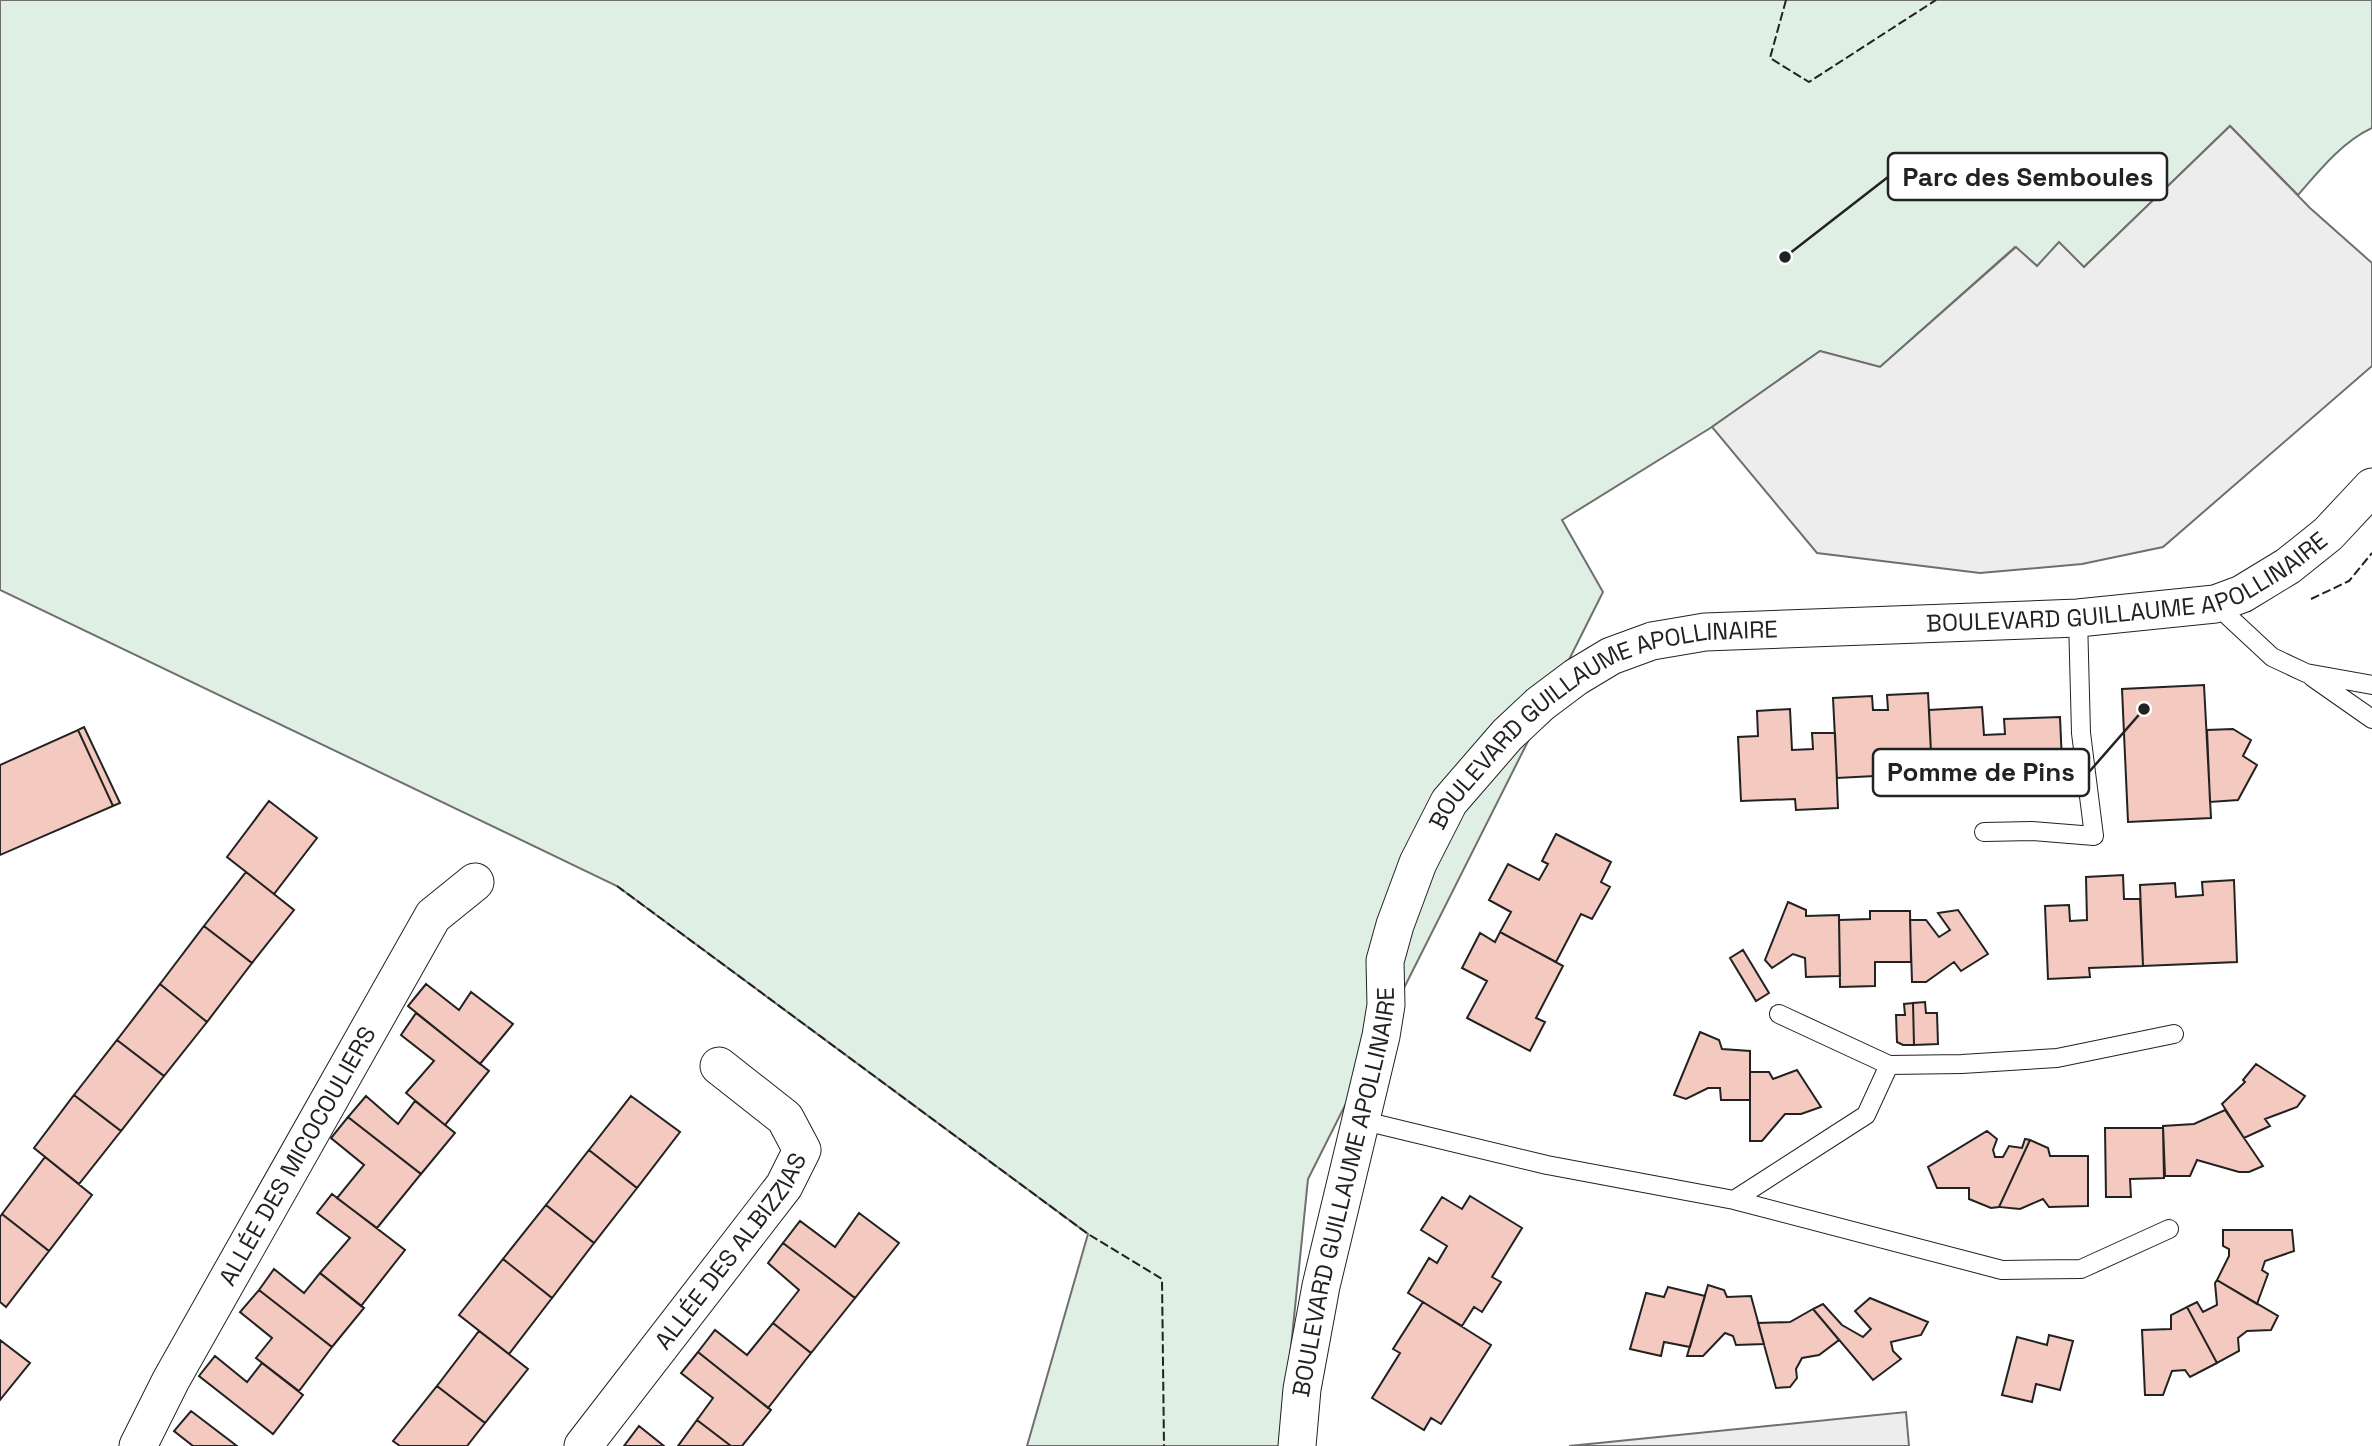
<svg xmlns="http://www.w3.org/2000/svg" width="2372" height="1446" viewBox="0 0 2372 1446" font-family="'Space Grotesk',sans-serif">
<rect width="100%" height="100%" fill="#fff"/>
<!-- green -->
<path fill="#e0efe3" stroke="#6f6f6f" stroke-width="2" d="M0,0H2372V128C2342,142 2319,171 2298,195L2230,126L2084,267L2037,266L2015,247L1880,367L1820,351L1712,427L1562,520L1603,592L1308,1179L1281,1446H1027L1088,1234L617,886L0,590Z"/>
<!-- parking -->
<path fill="#ededed" stroke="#6f6f6f" stroke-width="2" d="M2230,126L2310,208L2372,263V366L2163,547L2082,564L1980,573L1817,553L1712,427L1820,351L1880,367L2016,247L2037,266L2059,242L2084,267Z
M1906,1412L1909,1446H1569Z"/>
<!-- building -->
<path fill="#f3c9c0" stroke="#222" stroke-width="2" d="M2204,685L2211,818L2128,822L2122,689Z
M1928,693L1932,773L1837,778L1833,698L1872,696L1873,710H1888L1887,695Z
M1982,707L1984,735L2005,734L2004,719L2060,717L2063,785L2049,786V793L2009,794L2008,785L1949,788V772L1932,773L1929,710Z
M1790,709L1792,750L1813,749L1812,733H1835L1838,808L1796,810L1795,799L1741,801L1738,737L1758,736L1757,711Z
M84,727L120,803L113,806L78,730Z
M2233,729L2251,740L2243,756L2257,765L2238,800L2210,802L2207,730Z
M78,730L113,806L0,855V765Z
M269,801L317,838L274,894L227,857Z
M1556,834L1611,862L1601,882L1610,887L1592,919L1581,914L1556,962L1500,932L1511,912L1489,900L1508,864L1539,880L1548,864L1542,861Z
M246,872L294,910L252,963L204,926Z
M2123,875L2124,899H2140L2143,966L2089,968L2090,977L2048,979L2045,906L2069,905L2070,921L2087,920L2086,877Z
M2234,880L2237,962L2143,966L2140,885L2175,883L2176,897L2203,895L2202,882Z
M1788,902L1806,910V916L1839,915L1840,976L1806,977L1805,958L1793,954L1772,968L1765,960Z
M1958,910L1988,954L1961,971L1954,962L1926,982H1912L1910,920H1926L1939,937L1950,930L1938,913Z
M1870,911H1910L1911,962H1875V986L1840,987L1839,920L1870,919Z
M204,926L252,963L207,1022L160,984Z
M1500,932L1563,966L1536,1018L1545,1022L1530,1051L1467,1018L1487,981L1462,968L1480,933L1495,942Z
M1743,950L1769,993L1756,1001L1730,958Z
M160,984L207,1022L164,1076L117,1040Z
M426,984L459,1010L471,992L513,1024L480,1064L408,1006Z
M1925,1002L1926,1013H1937L1938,1044L1914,1045L1913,1003Z
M1913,1003L1914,1045H1903L1897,1042L1896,1015H1905L1904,1004Z
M416,1013L489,1071L445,1125L406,1093L434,1061L401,1035Z
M1700,1032L1719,1040L1722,1049L1750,1051V1100H1721L1720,1088H1708L1686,1099L1674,1095Z
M117,1040L164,1076L121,1131L74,1095Z
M2256,1064L2305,1096L2297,1107L2265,1119L2270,1126L2244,1138L2222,1104L2245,1082L2243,1080Z
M1797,1070L1821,1107L1801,1114H1785L1762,1141H1750V1072H1769L1773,1079Z
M74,1095L121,1131L79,1184L34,1148Z
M366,1096L398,1124L415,1101L455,1133L421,1174L348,1117Z
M631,1096L680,1132L637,1188L589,1150Z
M2225,1110L2263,1166L2249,1172H2239L2197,1160L2190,1176H2165L2163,1126L2194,1124Z
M348,1117L421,1174L377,1228L337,1198L364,1165L331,1138Z
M2105,1128H2163L2164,1178L2130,1179L2131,1197H2106Z
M1987,1131L1997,1139L1993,1150L1995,1157H2003L2009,1146L2022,1148L2025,1139L2030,1140L1999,1207L1991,1208L1969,1199V1188H1937L1928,1167Z
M2030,1140L2048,1148L2050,1156H2088V1206L2049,1207L2043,1199L2020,1209L1999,1207Z
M589,1150L637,1188L594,1243L546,1205Z
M45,1157L92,1195L49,1251L2,1214Z
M332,1194L405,1250L361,1306L320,1273L350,1238L317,1213Z
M1470,1196L1522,1228L1492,1277L1501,1282L1482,1312L1474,1307L1462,1326L1408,1293L1429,1258L1437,1263L1447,1246L1421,1230L1442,1197L1462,1209Z
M546,1205L594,1243L552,1298L503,1259Z
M859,1213L899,1243L855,1298L783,1243L800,1221L835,1247Z
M2,1214L49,1251L6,1307L0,1302V1217Z
M2223,1230H2292L2294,1251L2265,1261L2262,1270L2268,1274L2257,1304L2217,1280L2229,1256V1249L2223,1246Z
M783,1243L855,1298L811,1353L773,1323L799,1290L768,1263Z
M503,1259L552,1298L509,1354L459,1315Z
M274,1269L304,1293L320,1273L364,1308L332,1347L259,1290Z
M2217,1280L2278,1316L2271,1330L2247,1331L2238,1338L2239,1351L2217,1363L2187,1307L2197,1302L2203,1312L2217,1305L2215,1283Z
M1708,1285L1724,1290L1727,1297L1751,1296L1764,1344L1736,1345L1733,1336L1725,1333L1703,1356H1687Z
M1668,1287L1705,1296L1690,1347L1664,1342L1661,1356L1630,1349L1646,1293L1664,1297Z
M259,1290L332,1347L299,1391L256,1358L272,1338L240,1312Z
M1870,1298L1928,1322L1921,1335L1891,1342L1893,1351L1901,1359L1873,1380L1813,1309L1823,1304L1842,1325L1863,1337L1871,1329L1855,1311Z
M1423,1302L1491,1345L1441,1424L1431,1418L1424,1430L1372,1398L1400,1353L1393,1349Z
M2187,1307L2217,1363L2190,1377L2185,1370L2172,1371L2163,1395H2145L2142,1330L2171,1329V1315Z
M1813,1309L1839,1340L1819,1355L1802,1358L1796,1369L1797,1378L1790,1387L1776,1388L1758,1323L1790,1322Z
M773,1323L811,1353L768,1408L698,1352L715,1330L747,1355Z
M479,1331L528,1369L485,1423L437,1386Z
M2049,1335L2073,1341L2060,1390L2036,1384L2032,1402L2002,1395L2017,1337L2047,1345Z
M0,1340L30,1363L0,1400Z
M698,1352L771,1410L742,1446H731L697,1420L713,1398L681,1373Z
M215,1356L247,1382L262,1363L303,1395L273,1434L199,1376Z
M437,1386L485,1423L467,1446H400L393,1441Z
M191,1411L237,1446H193L174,1431Z
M697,1420L731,1446H678Z
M639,1426L664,1446H624Z"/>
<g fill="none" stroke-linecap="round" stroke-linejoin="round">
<defs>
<path id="lane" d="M2215,604L2272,657L2306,673L2372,685
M2312,677L2372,719
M1984,832L2032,831L2094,836L2081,733L2078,618
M1779,1014L1889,1065L1962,1064L2057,1058L2174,1034
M1360,1120L1547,1165L1734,1200L1866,1115L1889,1065
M1734,1200L2002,1270L2081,1269L2169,1229"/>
<g id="street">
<path id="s1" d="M138,1446L171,1380L433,916L475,882"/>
<path id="s2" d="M583,1446L784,1186L802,1150L785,1118L719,1066"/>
<path id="s3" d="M1297,1446L1302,1389L1321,1286L1381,1036L1386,1005L1385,961L1395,925L1418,863L1449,802L1507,735L1540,704L1576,677L1611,656L1652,641L1705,632L2078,618L2215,604L2242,594L2288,566L2328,534L2372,487"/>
</g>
</defs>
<!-- lane casing -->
<use href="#lane" stroke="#222" stroke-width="20"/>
<!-- street casing -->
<use href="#street" stroke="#222" stroke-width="39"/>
<!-- lane -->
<use href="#lane" stroke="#fff" stroke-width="18"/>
<!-- street -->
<use href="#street" stroke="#fff" stroke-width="37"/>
<!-- fence -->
<path stroke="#222" stroke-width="2" stroke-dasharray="9 3.5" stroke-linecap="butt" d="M1786,0L1770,58L1809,82L1936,0
M2311,599L2349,581L2372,553
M617,886L1088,1234L1162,1279L1164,1446"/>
</g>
<g text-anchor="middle" stroke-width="5" stroke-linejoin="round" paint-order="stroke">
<!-- street labels -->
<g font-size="24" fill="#222" stroke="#fff">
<text dy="8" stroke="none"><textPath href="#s3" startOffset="1414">BOULEVARD GUILLAUME APOLLINAIRE</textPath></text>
<text dy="8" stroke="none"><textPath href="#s3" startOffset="847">BOULEVARD GUILLAUME APOLLINAIRE</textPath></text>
<text dy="8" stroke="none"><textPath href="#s1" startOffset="331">ALLÉE DES MICOCOULIERS</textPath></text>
<text dy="8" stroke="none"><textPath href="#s3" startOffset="259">BOULEVARD GUILLAUME APOLLINAIRE</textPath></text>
<text dy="8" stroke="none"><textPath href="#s2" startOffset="245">ALLÉE DES ALBIZZIAS</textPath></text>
</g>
</g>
<!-- callouts -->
<path fill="none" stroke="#222" stroke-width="2.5" d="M1785 257L1888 177M2144 709L2089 772"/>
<g fill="#222" stroke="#fff" stroke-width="2.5">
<circle cx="1785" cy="257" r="7"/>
<circle cx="2144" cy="709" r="7"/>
</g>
<g fill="#fff" stroke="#222" stroke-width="2.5">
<rect x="1888" y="153" width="279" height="47" rx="7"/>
<rect x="1873" y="749" width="216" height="47" rx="7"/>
</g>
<g font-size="26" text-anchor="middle" font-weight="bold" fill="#222">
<text x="2028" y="186">Parc des Semboules</text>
<text x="1981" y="781">Pomme de Pins</text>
</g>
</svg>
